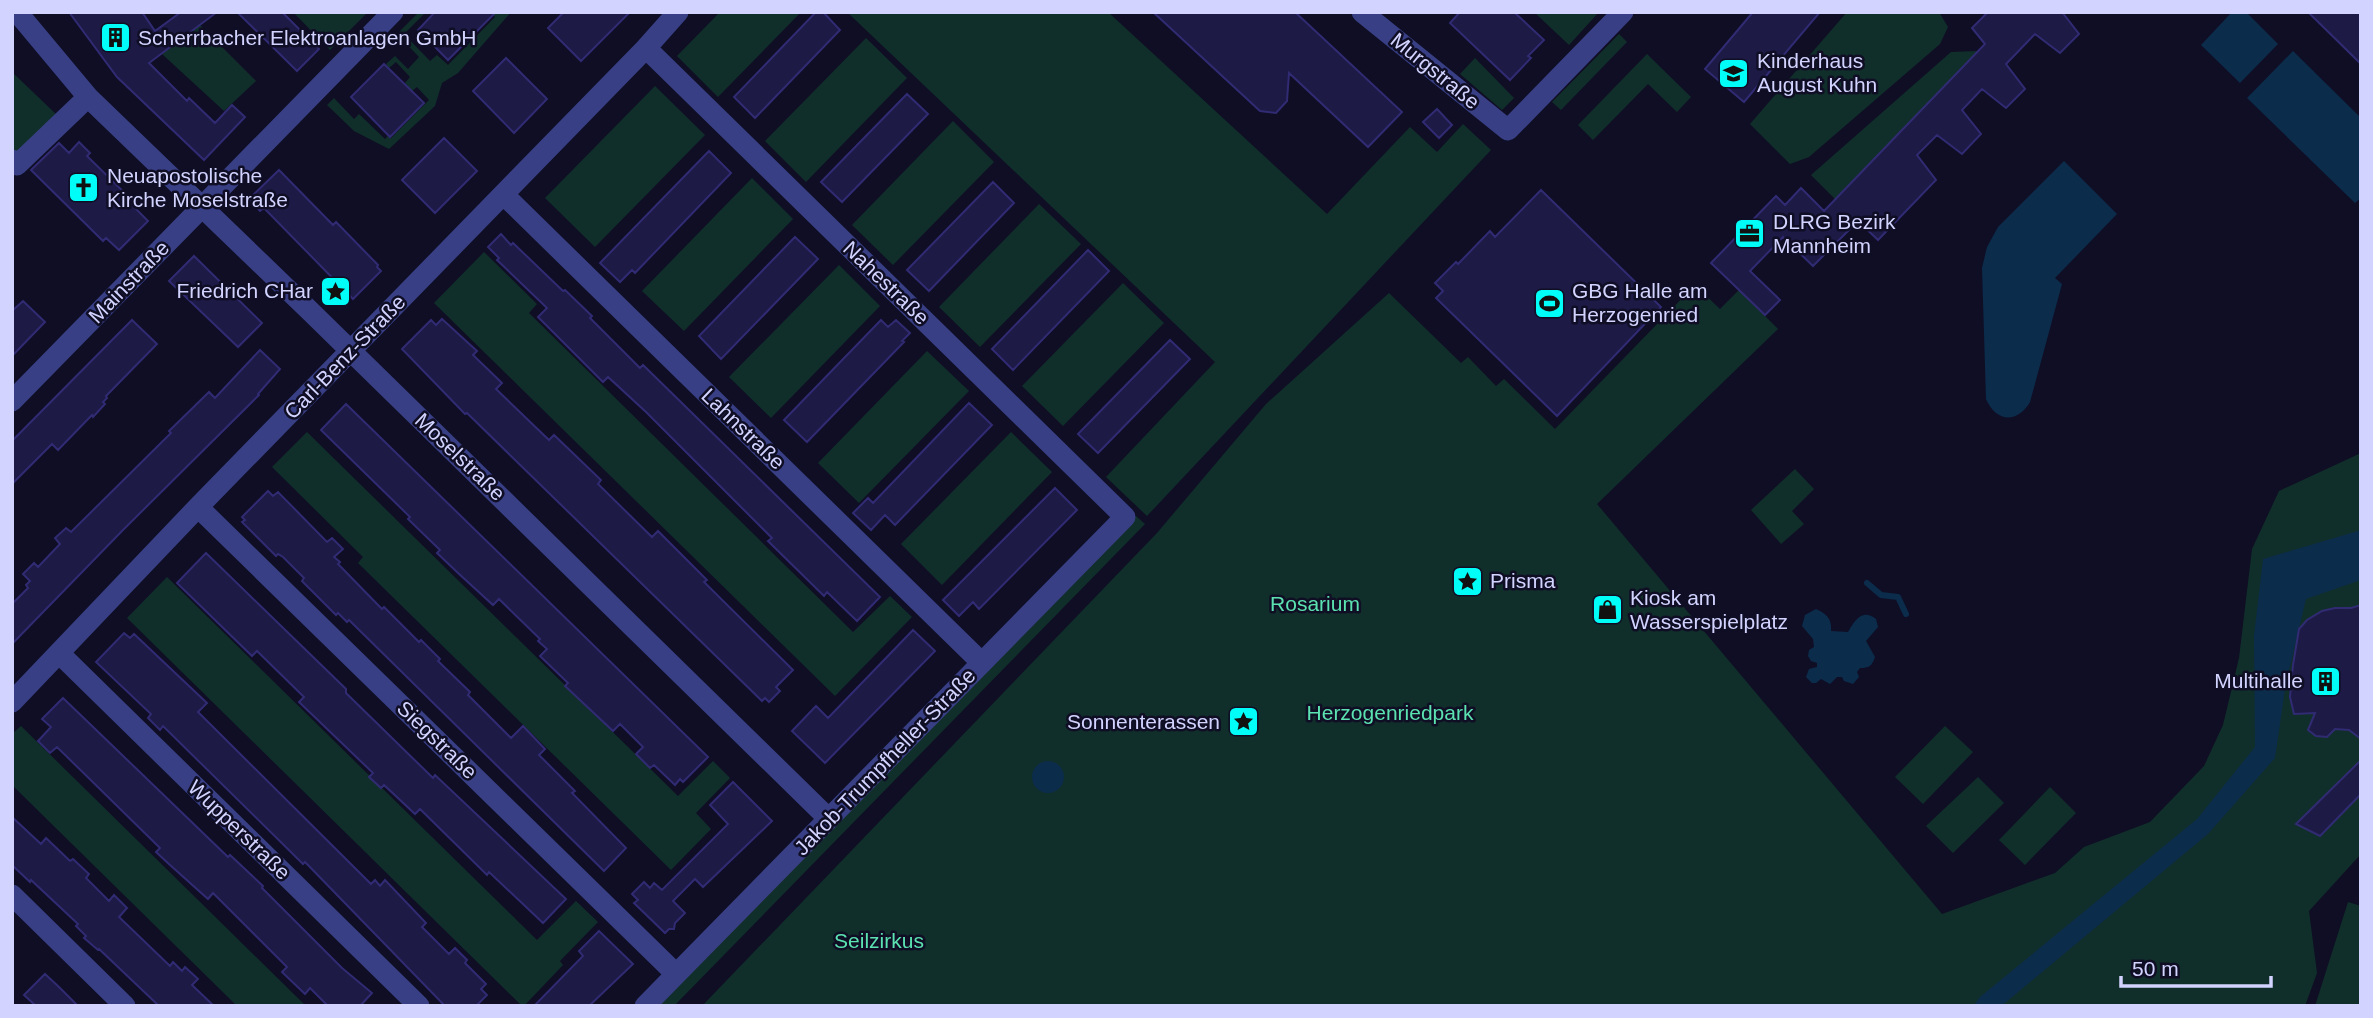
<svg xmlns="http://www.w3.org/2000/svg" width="2373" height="1018" viewBox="0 0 2373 1018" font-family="Helvetica,sans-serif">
<rect width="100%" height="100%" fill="#0f0e25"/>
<!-- green -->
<path fill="#112f2a" d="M293,12H368L330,50Z
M419,12H426L404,34L430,61L437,55L448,65L495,17L491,12H511L458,73L442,83L435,106L389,149L354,131L327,105L334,98L354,119L359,114L385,139L388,136L391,138L429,100L417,87L412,91L405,83L410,77L396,62L389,68L386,64L395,56L408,69L419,57L397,34Z
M720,12H801L718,97L677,56Z
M847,12H1108L1327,214L1410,127L1437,152L1463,124L1491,150L1147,516L1106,477L1215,362Z
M1534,12H1599L1569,45Z
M1847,12H1939L1948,27L1940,44L1809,157L1790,164L1750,124Z
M200,25L256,81L224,111L162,54Z
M1619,34L1627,42L1561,110L1552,102Z
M866,38L907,78L806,182L765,141Z
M1978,51L1835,199L1811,175L1951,52Z
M1647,54L1691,97L1677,112L1648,84L1593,140L1578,125Z
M1475,58L1514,98L1502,110L1460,74Z
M12,72L58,116L16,153L12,149Z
M655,86L705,135L595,247L545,198Z
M953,121L994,162L893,265L852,225Z
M752,178L793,219L684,331L642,291Z
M1039,204L1081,244L980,347L939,307Z
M484,252L537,304L529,313L853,632L890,596L912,617L835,696L434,303Z
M839,265L880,306L771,418L729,377Z
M1123,283L1164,323L1063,426L1022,386Z
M1695,285L1720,309L1739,290L1778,329L1597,504L1942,914L2055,873L2084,847L2150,822L2204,766L2223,725L2239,658L2252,549L2279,491L2361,453V854L2309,911L2317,973L2305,1006H702L1157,533L1266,404L1389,293L1461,363L1468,357L1496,386L1504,379L1555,429Z
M927,351L969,391L859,503L818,463Z
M307,432L678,796L713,761L730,778L696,813L711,829L671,870L358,563L363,557L272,467Z
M1011,432L1052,472L942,585L901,544Z
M1795,469L1814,489L1792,511L1804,524L1781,544L1751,510Z
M1136,516L1145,524L674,1006H659Z
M167,577L537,940L576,901L598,922L560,961L563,965L524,1006H522L127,618Z
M21,726L306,1006H237L12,785V734Z
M1945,726L1973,752L1923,804L1895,777Z
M1978,777L2004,803L1953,853L1926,826Z
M2050,787L2076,813L2025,865L1999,840Z
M2348,902L2361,906V1006H2315Z"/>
<!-- water -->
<path fill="#0c2c4b" d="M2232,12H2246L2278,44L2240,83L2201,45Z
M2293,51L2361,118V198L2355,203L2247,98Z
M2064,161L2117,214L2055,278L2062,284L2030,402C2017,424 1996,422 1986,399L1982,268L1987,247L1998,227Z
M2361,530V580L2306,599L2286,683L2275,758L2208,834L2011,998L2001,1006H1973L1980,997L2197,819L2255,747L2254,636L2263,559Z
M1816,609C1827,614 1832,619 1831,631L1848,632C1855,620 1862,608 1876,619L1878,627L1866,641L1875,657C1872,666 1869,668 1860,668L1857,672L1859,677L1853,684L1844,681L1842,677H1837L1830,684L1821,679L1816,683H1812L1806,677L1809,669L1817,667V663L1811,661L1808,656L1809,650L1814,647L1813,639L1802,626L1805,615Z
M1032 777a16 16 0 1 1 32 0a16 16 0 1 1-32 0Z"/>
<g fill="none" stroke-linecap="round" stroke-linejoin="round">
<!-- stream -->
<path stroke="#0c2c4b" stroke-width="6" d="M1867,583L1881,595L1898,597L1906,614"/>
</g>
<!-- building -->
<path fill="#1d1a46" stroke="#312b73" stroke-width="2" d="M69,12H142L155,31L181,12H217L149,63L187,101L189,98L215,123L232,105L245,117L204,160L117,77Z
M237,12H282L319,49L297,71Z
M435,12H496L448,60L418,30Z
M564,12H630L581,61L548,28Z
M816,12H823L840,30L755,118L734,97Z
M1153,12H1295L1402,112L1368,147L1289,73L1287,101L1276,113L1260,111Z
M1460,12H1514L1544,40L1528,56L1531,58L1510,80L1450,23Z
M1753,12H1820L1744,102L1705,69Z
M1988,12H2062L2079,34L2060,53L2035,34L2006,64L2025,89L2006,108L1982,89L1962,110L1981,134L1962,154L1937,135L1917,155L1936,180L1878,240L1858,221L1813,266L1783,237L1750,271L1780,300L1765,315L1711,263L1776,196L1785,205L1801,188L1824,211L1985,44L1972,28Z
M2308,12H2361V64Z
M506,58L547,99L514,133L473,91Z
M384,64L424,103L390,137L351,97Z
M907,94L928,114L842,202L821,182Z
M1437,109L1452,125L1439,138L1423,122Z
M444,138L477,171L435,213L402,180Z
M79,142L90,153L87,156L138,206L135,208L148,221L119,250L106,238L103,241L31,170L59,143L69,153Z
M709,151L731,173L635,273L632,270L620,282L600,263Z
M279,170L333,225L336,222L378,265L377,267L381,271L353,299L264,208L260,211L249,199Z
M993,182L1014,203L929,291L907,270Z
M1541,190L1661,307L1557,416L1436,298L1443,291L1435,283L1456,262L1458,264L1490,231L1495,237Z
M501,234L511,245L513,243L563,291L565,290L592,316L590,318L640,368L643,365L880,597L857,621L827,592L824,596L768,541L772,538L646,412L608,377L603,382L538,317L547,308L497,260L499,258L488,247Z
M795,237L818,259L721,359L699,336Z
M1088,250L1109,271L1013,370L992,349Z
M194,256L262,323L238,347L169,281Z
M23,301L45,322L12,356V311Z
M442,319L477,351L473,355L502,383L496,389L549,440L554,435L601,480L598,484L652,537L658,531L707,580L704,582L793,670L776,687L780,691L769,702L765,698L762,701L467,413L465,414L402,349L431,320L436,325Z
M132,320L157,344L106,396L107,398L103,402L105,404L93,417L92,415L58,450L52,444L12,484V441Z
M881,320L888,327L896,320L910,333L902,341L904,342L807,442L784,420Z
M1170,340L1190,359L1098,453L1078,434Z
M260,350L280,369L258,394L259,395L123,530L12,644V604L28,588L26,585L30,581L23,574L34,563L38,567L60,544L55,538L66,528L71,532L171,433L169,431L209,392L215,398Z
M969,403L992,425L895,525L885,515L871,530L853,513L868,498L873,503Z
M346,404L708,757L683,782L680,779L675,785L654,765L650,768L636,754L643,747L620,724L613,731L565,686L568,683L540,656L547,649L538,641L540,639L499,599L493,605L458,573L437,553L440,550L408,519L410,517L321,430Z
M1055,488L1077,510L979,609L973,602L959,616L943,600Z
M268,491L273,496L278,492L327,542L332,538L343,549L334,557L340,562L338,564L382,609L384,607L419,642L421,640L440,659L438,661L470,692L468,695L511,738L523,726L545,749L539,755L575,791L572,793L626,848L604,871L349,620L347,622L338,613L336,615L302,581L304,578L283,557L278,554L276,556L242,522L245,520L242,517Z
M206,553L346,689V693L433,778L435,775L566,899L543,923L489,872L487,875L420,809L415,814L384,785L381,788L369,777L373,773L299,702L304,697L257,651L252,656L177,583Z
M2361,605V739L2349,730L2335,729L2327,737L2316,736L2308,730L2315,713L2294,714L2290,697L2293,665L2299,629L2307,620L2322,611L2335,608H2351Z
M913,630L935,651L825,763L792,731L816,706L828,718Z
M124,633L130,638L134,634L207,703L198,712L371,884L375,880L380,886L385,880L426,923L422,927L449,954L455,948L467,960L465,963L486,984L481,989L487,995L476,1006H445L305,862L303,864L163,726L160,730L148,718L151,714L96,662Z
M63,698L228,857L230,855L263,886L262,888L342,968L372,993L360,1006H328L310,988L305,994L282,972L287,967L213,893L208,899L170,865L156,852L160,848L57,747L50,753L38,741L51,727L42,719Z
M2361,760V794L2320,836L2296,824Z
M733,782L772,821L703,887L695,879L673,901L685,913L675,923L674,929H669L665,933L634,903L638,900L632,894L644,882L650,888L654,883L662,890L728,824L710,805Z
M12,817L41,844L46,838L70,861L73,859L89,874L86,878L109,901L114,895L127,908L119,917L170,966L173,962L182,971L185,967L198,979L192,985L214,1006H159L99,949L98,950L84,938L86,936L76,926L78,924L31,880L30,882L12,865Z
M599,931L633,964L589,1006H534L583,956L579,951Z
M45,974L59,987L78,1006H36L24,995Z"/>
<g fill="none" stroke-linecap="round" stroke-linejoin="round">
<!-- minor -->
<path stroke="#383f85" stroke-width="21" d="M17,12L88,97L309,310L829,819
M1362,12L1508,130L1623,12
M12,160L17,165L88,97
M504,195L982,663
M12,401L393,12
M198,507L676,974
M60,654L419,1006
M12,702L198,507L646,48L678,12
M12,895L125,1006
M645,1006L1125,517L646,48"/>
</g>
<!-- icons -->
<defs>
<symbol id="building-square" viewBox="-11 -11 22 22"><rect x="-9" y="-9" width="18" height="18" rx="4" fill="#00fdf7" stroke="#0f0e25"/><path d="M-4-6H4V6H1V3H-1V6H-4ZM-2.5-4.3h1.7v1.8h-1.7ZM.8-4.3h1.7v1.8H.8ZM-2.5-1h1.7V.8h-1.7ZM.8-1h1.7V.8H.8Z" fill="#111"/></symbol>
<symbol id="school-square" viewBox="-11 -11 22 22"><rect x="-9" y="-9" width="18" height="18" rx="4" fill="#00fdf7" stroke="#0f0e25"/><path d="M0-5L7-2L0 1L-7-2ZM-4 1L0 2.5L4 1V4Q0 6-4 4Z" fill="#111"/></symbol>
<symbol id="church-square" viewBox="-11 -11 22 22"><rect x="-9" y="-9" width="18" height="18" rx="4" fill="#00fdf7" stroke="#0f0e25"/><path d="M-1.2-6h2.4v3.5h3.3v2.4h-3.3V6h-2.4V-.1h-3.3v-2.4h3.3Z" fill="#111"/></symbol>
<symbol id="office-square" viewBox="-11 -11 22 22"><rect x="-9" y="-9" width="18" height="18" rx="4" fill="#00fdf7" stroke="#0f0e25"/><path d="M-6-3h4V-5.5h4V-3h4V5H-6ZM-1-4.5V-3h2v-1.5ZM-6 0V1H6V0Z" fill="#111"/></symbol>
<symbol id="sight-square" viewBox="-11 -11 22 22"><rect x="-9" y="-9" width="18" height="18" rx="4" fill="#00fdf7" stroke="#0f0e25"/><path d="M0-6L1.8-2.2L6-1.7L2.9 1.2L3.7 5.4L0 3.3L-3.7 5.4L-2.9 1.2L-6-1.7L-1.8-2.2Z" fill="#111"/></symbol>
<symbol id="stadium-square" viewBox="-11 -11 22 22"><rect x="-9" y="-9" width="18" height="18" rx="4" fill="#00fdf7" stroke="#0f0e25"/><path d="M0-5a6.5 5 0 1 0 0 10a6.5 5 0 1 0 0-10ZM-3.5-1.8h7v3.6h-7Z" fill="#111"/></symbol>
<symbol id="shop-square" viewBox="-11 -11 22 22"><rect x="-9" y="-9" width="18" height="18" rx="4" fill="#00fdf7" stroke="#0f0e25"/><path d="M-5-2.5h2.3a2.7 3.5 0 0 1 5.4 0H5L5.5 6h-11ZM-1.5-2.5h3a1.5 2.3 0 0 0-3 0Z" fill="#111"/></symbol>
</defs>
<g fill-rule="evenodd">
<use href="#building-square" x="98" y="20" width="35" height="35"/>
<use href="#school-square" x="1716" y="56" width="35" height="35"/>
<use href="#church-square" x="66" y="170" width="35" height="35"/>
<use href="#office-square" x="1732" y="216" width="35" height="35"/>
<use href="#sight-square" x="318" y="274" width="35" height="35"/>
<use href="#stadium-square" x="1532" y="286" width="35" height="35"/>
<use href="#sight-square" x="1450" y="564" width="35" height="35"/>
<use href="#shop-square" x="1590" y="592" width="35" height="35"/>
<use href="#building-square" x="2308" y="664" width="35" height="35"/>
<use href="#sight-square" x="1226" y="704" width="35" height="35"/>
</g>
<g text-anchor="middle" stroke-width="5" stroke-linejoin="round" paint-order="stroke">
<!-- poi labels -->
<g font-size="21" fill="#d2d3ff" stroke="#0f0e25" text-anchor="start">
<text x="138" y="45">Scherrbacher Elektroanlagen GmbH</text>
<text x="1757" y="68">Kinderhaus<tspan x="1757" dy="24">August Kuhn</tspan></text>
<text x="107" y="183">Neuapostolische<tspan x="107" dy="24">Kirche Moselstraße</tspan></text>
<text x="1773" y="229">DLRG Bezirk<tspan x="1773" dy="24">Mannheim</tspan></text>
<text x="313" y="298" text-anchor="end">Friedrich CHar</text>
<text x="1572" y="298">GBG Halle am<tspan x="1572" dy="24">Herzogenried</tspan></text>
<text x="1490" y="588">Prisma</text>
<text x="1630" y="605">Kiosk am<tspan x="1630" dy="24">Wasserspielplatz</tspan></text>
<text x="2303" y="688" text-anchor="end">Multihalle</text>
<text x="1220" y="729" text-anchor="end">Sonnenterassen</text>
</g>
<!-- street labels -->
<g font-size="21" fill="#d2d3ff" stroke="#0f0e25">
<text transform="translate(1435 71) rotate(39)" y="7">Murgstraße</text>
<text transform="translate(129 282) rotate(-46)" y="7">Mainstraße</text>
<text transform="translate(886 283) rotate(44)" y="7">Nahestraße</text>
<text transform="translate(345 357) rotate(-46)" y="7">Carl-Benz-Straße</text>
<text transform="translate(743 429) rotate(44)" y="7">Lahnstraße</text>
<text transform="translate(460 457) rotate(44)" y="7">Moselstraße</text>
<text transform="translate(437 740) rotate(44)" y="7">Siegstraße</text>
<text transform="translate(885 762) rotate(-46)" y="7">Jakob-Trumpfheller-Straße</text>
<text transform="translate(239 830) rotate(44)" y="7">Wupperstraße</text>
</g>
<!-- park labels -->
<g font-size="21" fill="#5be2b0" stroke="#0f0e25">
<text x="1315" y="611">Rosarium</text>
<text x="1390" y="720">Herzogenriedpark</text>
<text x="879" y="948">Seilzirkus</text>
</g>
</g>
<!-- border -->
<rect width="2373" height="1018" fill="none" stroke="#d2d3ff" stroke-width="28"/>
<!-- scale -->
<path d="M2121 976v10h150v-10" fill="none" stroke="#d2d3ff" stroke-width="3.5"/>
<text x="2132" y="976" font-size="21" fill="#d2d3ff" stroke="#0f0e25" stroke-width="5" paint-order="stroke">50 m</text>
</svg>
